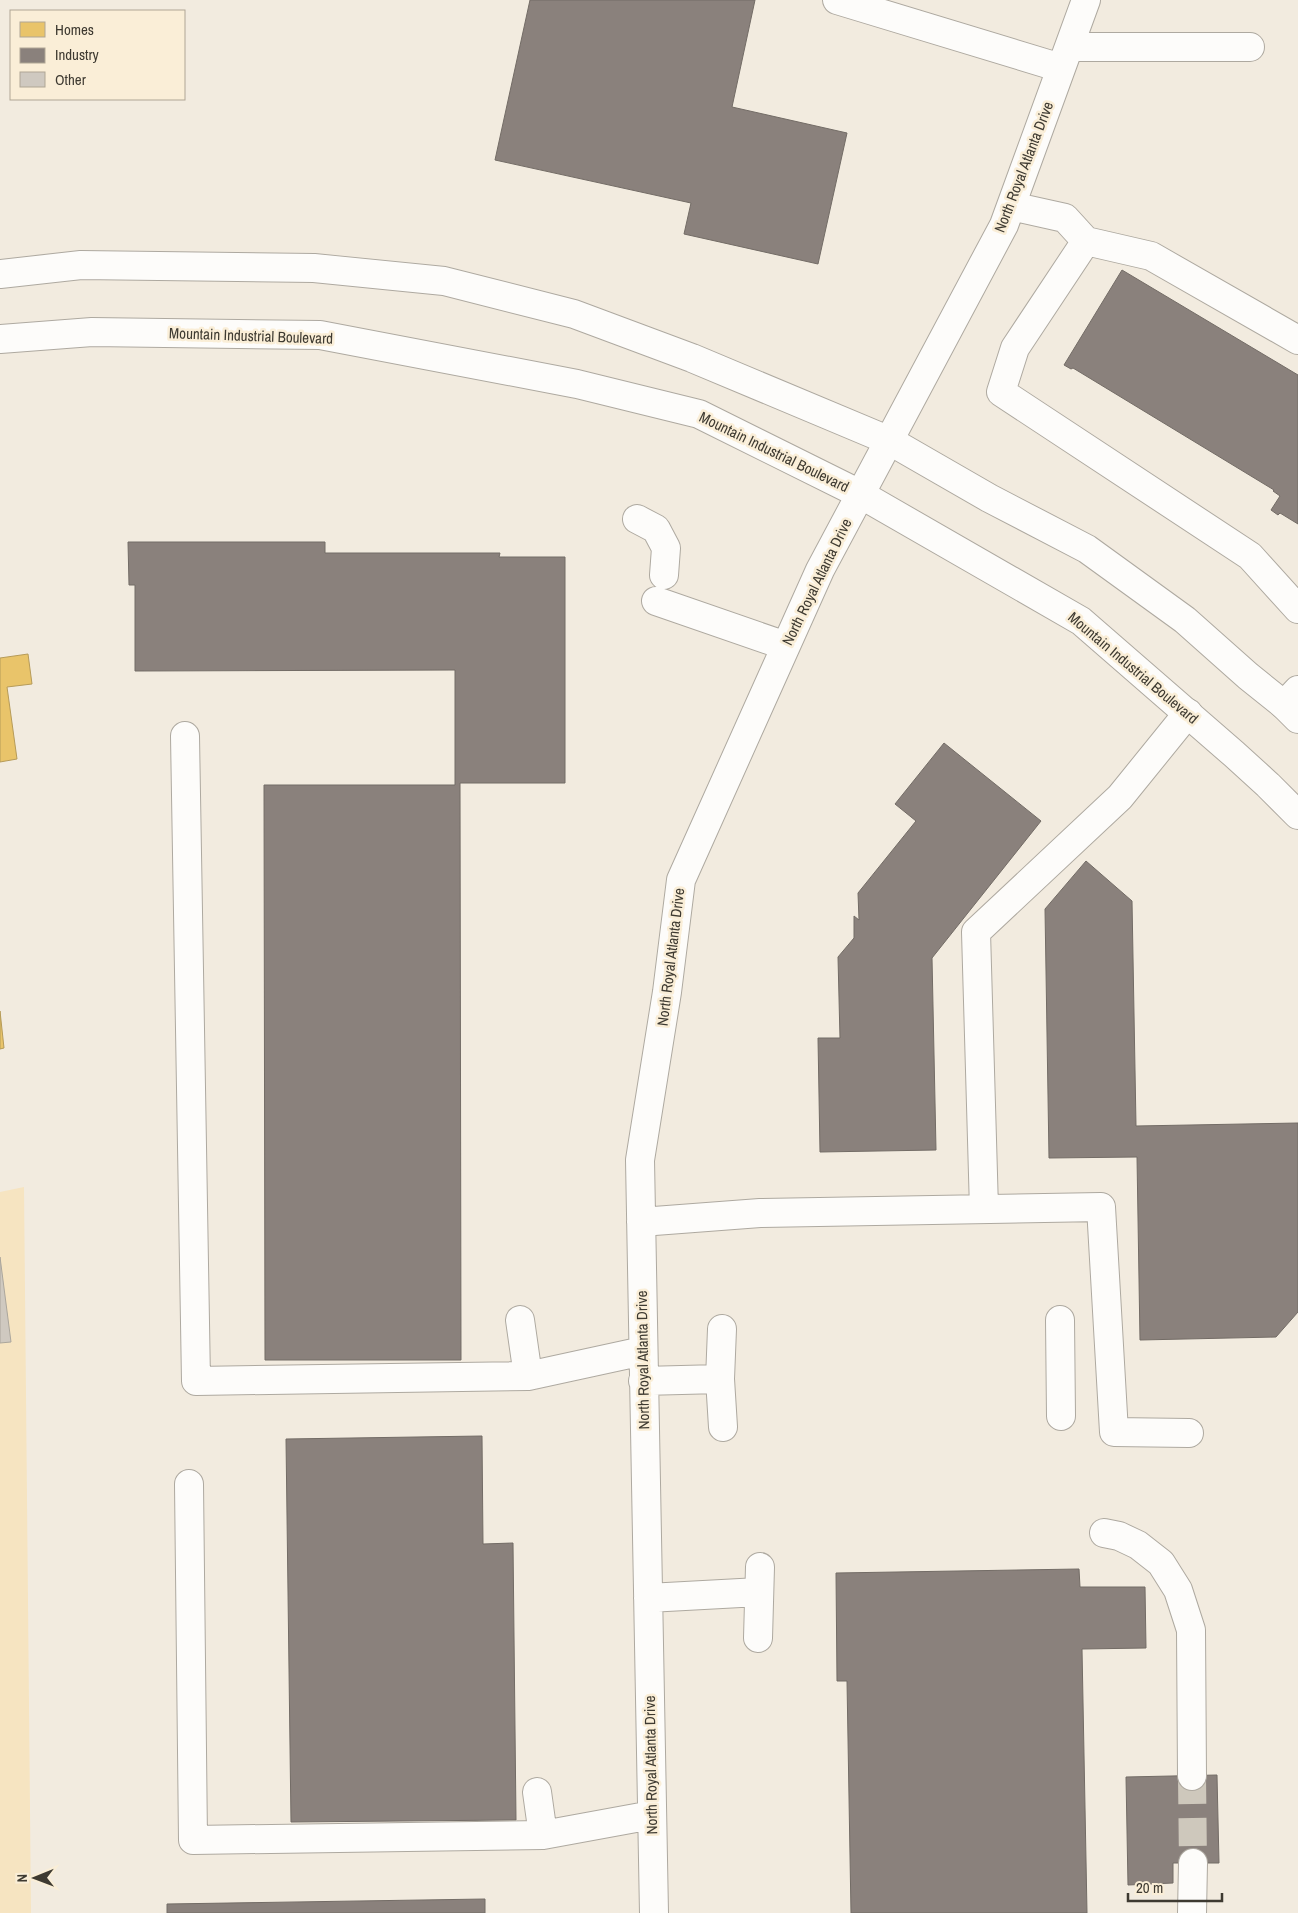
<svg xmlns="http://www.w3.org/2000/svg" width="1298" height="1913" viewBox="0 0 1298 1913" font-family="'Archivo Narrow',sans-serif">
<rect width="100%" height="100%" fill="#f2ebdf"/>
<!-- green -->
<path fill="#f6e4c1" d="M24,1187L31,1913H0V1192Z"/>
<!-- homes -->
<path fill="#e9c46a" stroke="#b69b59" d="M28,654L32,684L7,687L17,759L0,762V658Z
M0,1011L4,1048L0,1049Z"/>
<!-- industry -->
<path fill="#8a817c" stroke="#736c66" d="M530,0H755L732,107L847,133L818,264L684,234L691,203L495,160Z
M1122,270L1298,375V524L1280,513L1278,515L1271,510L1280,496L1273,491L1274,490L1073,368L1071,369L1064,365Z
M128,542H325V553H500L499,557H565V783H460L461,1360H265L264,785H455V670L135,671V585H129Z
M944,743L1041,821L932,958L936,1150L820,1152L818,1038H840L838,957L854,938V916L859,920L858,893L916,821L895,804Z
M1086,861L1132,901L1136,1126L1298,1123V1312L1276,1337L1140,1340L1137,1157L1049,1158L1045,909Z
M482,1436L483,1544L513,1543L516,1820L291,1822L286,1439Z
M1079,1569L1080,1587H1145L1146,1648L1082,1649L1087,1913H851L847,1681H837L836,1573Z
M1217,1775L1219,1863H1173V1883L1128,1885L1126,1777Z
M485,1899V1913H167V1904Z"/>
<!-- building -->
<path fill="#cfc9c0" stroke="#aba69c" d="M0,1257L11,1342L0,1343Z"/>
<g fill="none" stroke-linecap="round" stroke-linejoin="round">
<!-- minor-tunnel -->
<path stroke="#cec8bc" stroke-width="28" stroke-dasharray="28 14" stroke-linecap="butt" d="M1192,1776L1193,1863"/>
<defs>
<path id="minor" d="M837,0L1061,68
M1069,47H1250
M1011,206L1065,218L1086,241L1015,348L1001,392L1250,556L1298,609
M1086,241L1151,256L1298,340
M637,519L656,529L666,548L664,575
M656,601L786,646
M1284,705L1298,690
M185,736L196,1381L528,1376L643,1351
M984,1209L976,932L1120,797L1188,713
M641,1222L760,1213L1101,1207L1114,1432L1189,1433
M520,1320L528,1376
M1060,1320L1061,1416
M722,1329L720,1379L723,1427
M643,1381L720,1379
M189,1484L193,1840L543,1835L652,1815
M1104,1533L1119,1536L1138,1545L1161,1563L1178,1590L1191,1630L1192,1776
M648,1598L759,1592
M758,1638L760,1567
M537,1792L543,1835
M654,1913L640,1160L667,992L681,880L820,570L1004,225L1086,0
M1192,1913L1193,1863"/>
<path id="major" d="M0,274L81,265L314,268L444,281L574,314L692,358L890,441L989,498L1087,549L1185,620L1248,676L1284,705L1298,719
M0,339L92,332L320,335L577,384L699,414L860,494L1081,621L1234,754L1268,785L1298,815"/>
</defs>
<!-- minor casing -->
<use href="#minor" stroke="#aea9a0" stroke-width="30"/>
<!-- major casing -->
<use href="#major" stroke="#aea9a0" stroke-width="30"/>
<!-- minor -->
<use href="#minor" stroke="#fdfcfa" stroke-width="28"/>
<!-- major -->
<use href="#major" stroke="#fdfcfa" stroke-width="28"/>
</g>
<g text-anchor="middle" stroke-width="5" stroke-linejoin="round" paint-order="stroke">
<!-- street labels -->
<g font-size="15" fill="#3e3a31" stroke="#faeed7">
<text transform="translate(1024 167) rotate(-69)" y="5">North Royal Atlanta Drive</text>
<text transform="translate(251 336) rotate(2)" y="5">Mountain Industrial Boulevard</text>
<text transform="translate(774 452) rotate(26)" y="5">Mountain Industrial Boulevard</text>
<text transform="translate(817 582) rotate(-64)" y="5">North Royal Atlanta Drive</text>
<text transform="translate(1133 668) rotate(40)" y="5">Mountain Industrial Boulevard</text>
<text transform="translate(671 957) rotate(-83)" y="5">North Royal Atlanta Drive</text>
<text transform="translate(643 1360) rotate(-91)" y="5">North Royal Atlanta Drive</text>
<text transform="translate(651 1765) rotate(-91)" y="5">North Royal Atlanta Drive</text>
</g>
</g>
<!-- legend -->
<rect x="10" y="10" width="175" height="90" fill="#faeed7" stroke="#afa695"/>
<rect x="20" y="22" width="25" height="15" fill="#e9c46a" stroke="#afa695"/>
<text x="55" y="35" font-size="15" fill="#3e3a31">Homes</text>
<rect x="20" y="48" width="25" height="15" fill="#8a817c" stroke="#afa695"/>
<text x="55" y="60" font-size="15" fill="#3e3a31">Industry</text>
<rect x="20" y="72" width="25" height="15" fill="#cfc9c0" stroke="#afa695"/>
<text x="55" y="85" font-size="15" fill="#3e3a31">Other</text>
<!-- north arrow -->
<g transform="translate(35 1878) rotate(269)" stroke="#faeed7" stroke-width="4" paint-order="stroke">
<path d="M0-4L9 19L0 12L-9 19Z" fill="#3e3a31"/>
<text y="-8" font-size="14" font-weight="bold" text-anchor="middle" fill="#3e3a31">N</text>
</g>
<!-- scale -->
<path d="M1128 1893v8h94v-8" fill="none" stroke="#3e3a31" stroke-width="2.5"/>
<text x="1136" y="1893" font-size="15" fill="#3e3a31" stroke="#faeed7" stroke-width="4" paint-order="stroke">20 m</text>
</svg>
